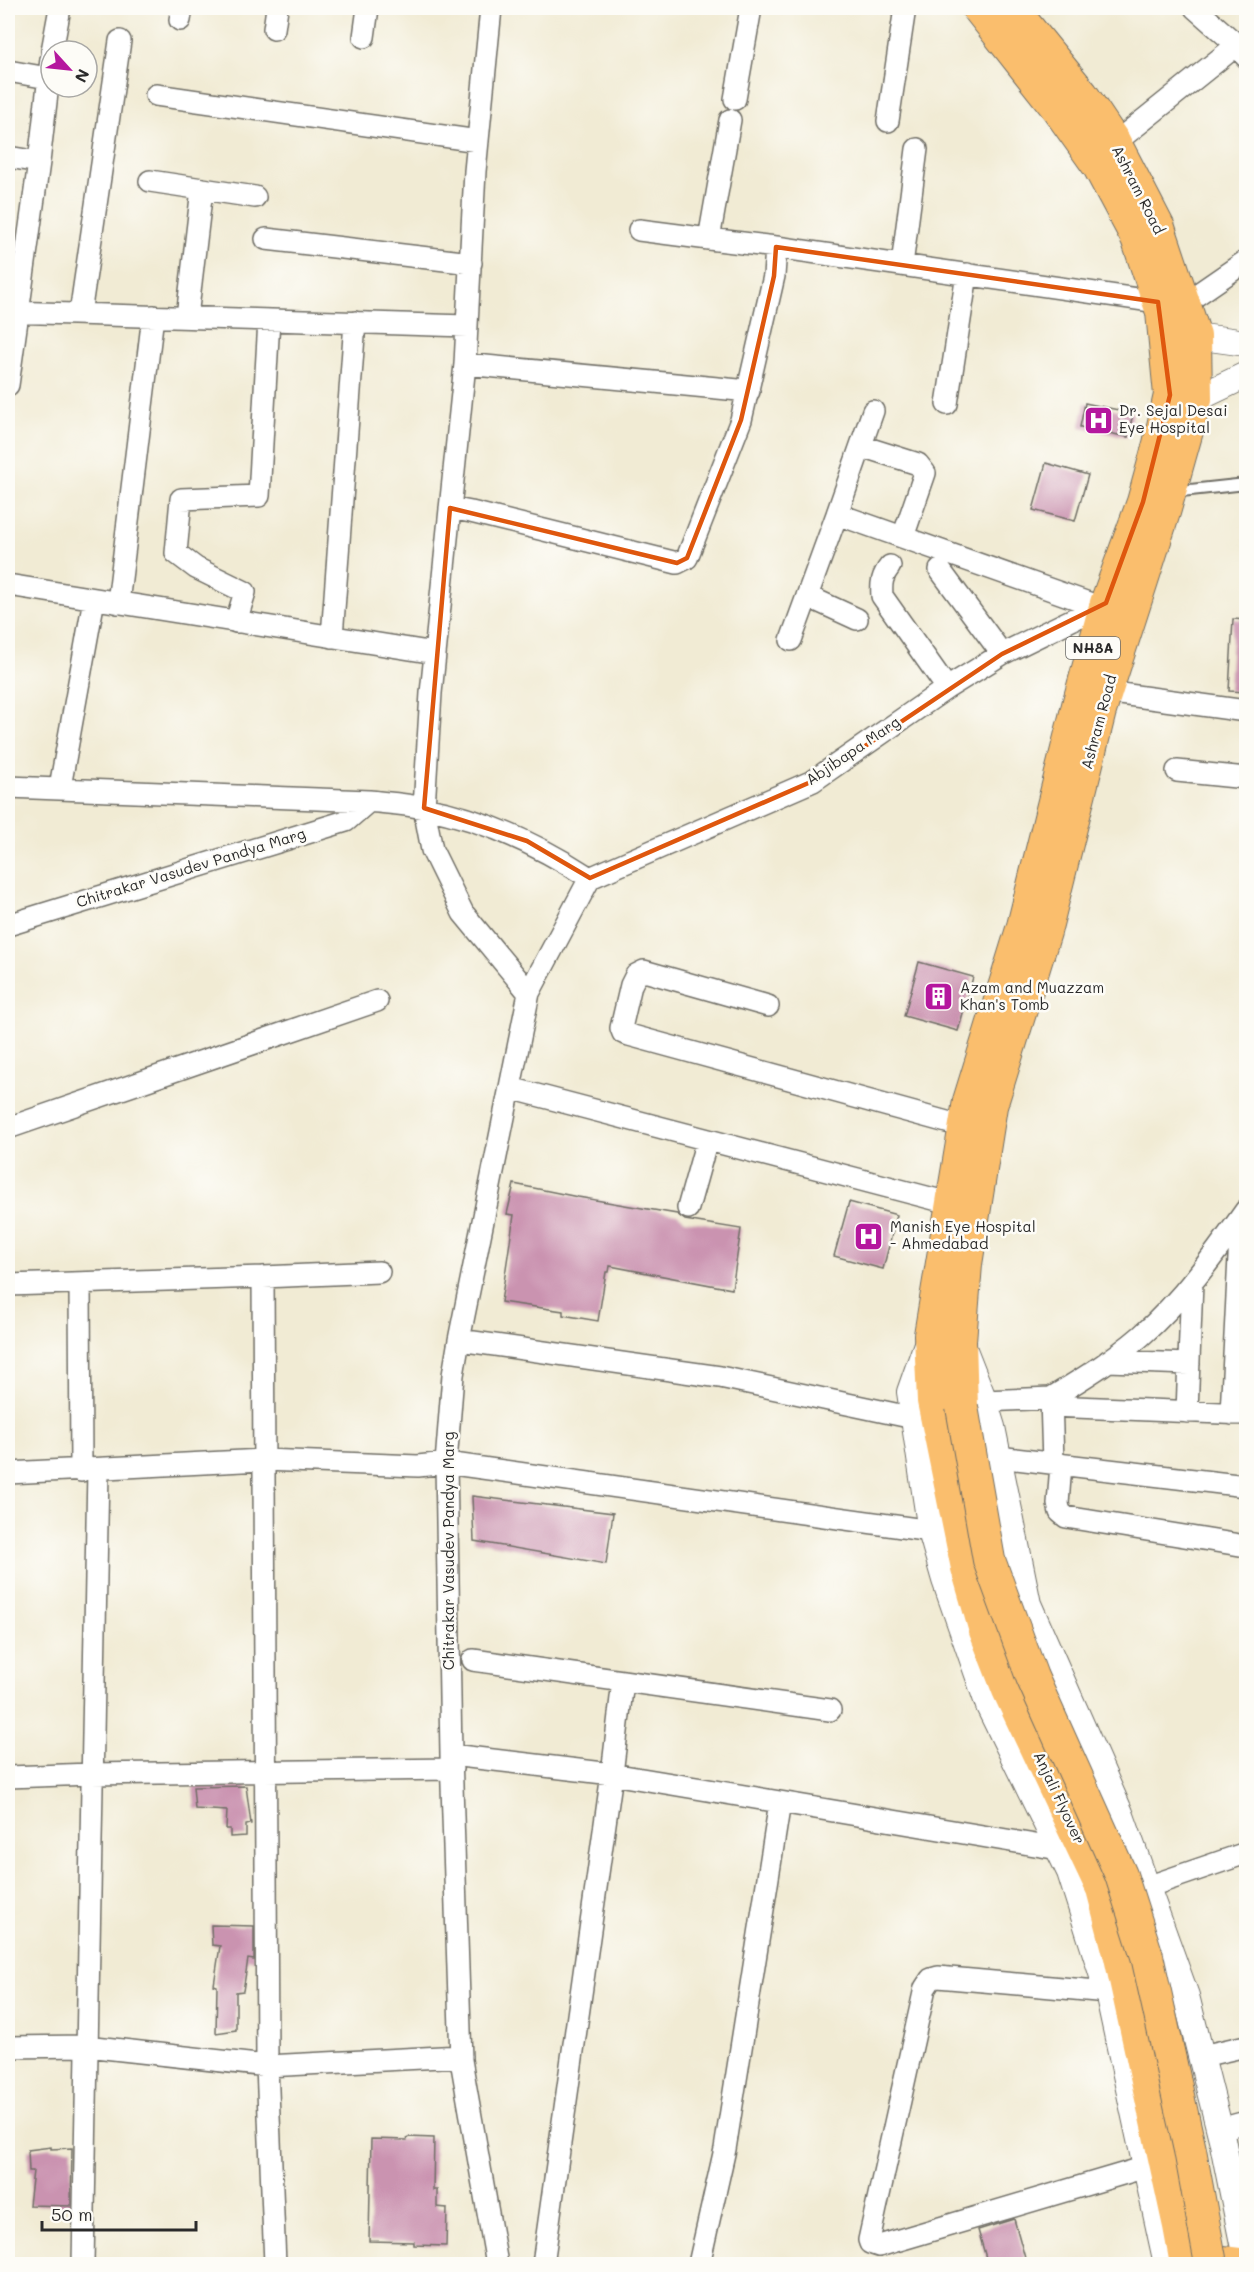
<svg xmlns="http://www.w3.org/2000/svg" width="1254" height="2272" viewBox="0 0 1254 2272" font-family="Mali,sans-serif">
<rect width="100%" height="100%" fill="#fdfcf7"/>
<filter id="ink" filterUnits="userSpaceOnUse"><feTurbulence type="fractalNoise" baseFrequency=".0167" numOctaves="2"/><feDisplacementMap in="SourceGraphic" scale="12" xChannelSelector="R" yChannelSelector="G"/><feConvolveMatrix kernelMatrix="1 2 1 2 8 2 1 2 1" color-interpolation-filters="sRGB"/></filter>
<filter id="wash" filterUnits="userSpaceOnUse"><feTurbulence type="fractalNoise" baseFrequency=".008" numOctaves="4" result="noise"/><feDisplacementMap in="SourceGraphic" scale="24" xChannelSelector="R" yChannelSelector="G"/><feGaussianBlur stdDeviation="1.35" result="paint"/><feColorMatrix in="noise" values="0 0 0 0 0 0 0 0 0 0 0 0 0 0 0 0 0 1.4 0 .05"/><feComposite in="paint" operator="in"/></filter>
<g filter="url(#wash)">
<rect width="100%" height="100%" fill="#f1ebd4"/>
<g id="blocks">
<!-- building -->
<path fill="#ca93b0" d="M1085,403L1133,413L1128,437L1080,427Z
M1046,463L1088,475L1075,521L1033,510Z
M1233,619L1246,620V692L1229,691Z
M919,962L973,977L958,1031L904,1016Z
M514,1184L578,1197L677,1214L685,1220L741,1229L732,1289L610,1266L609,1272H606L598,1321L563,1315V1311L501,1302L514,1215L507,1214Z
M849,1202L897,1215L883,1269L834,1256Z
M472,1496L613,1513L606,1564L474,1541Z
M246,1786L251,1824L246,1825V1836L230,1837V1829H226L227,1811L195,1809L193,1787Z
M211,1925L254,1926V1960L248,1959L243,1991L236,1992V2030L216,2033L217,1986L214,1985L220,1946L212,1945Z
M408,2137L434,2138L433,2190H437V2207L447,2208L446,2246L414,2245V2242L369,2241L371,2139L407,2140Z
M51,2147V2149L72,2148L71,2206L29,2205L33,2171H29L28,2150Z
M1014,2219L1027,2265H988L978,2230Z"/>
</g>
</g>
<g filter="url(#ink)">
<use href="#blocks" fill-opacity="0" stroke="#706e66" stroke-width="1.5"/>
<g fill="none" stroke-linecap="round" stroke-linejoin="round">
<defs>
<path id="service" d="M1172,492L1246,484"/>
<path id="minor" d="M491,8L475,171L465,364L431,693L424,808L432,850L463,913L529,993
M1195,8L1237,45L1246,57
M180,20L182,8
M274,29L277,8
M364,37L368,8
M52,51L60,8
M8,71L48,78
M156,95L478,141
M735,99L751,8
M730,120L709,239L776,247
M888,121L905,8
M1106,150L1237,45
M8,157L39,162
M150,181L255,197
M639,230L709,239
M266,239L471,263
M902,265L917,149
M1185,303L1246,261
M8,312L467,326
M80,314L120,41
M187,317L202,189
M465,364L749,391
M8,385L39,162L51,59
M947,404L967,274
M861,446L918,464L925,473L903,537
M450,508L471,512L677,563L687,558L741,420L774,276L776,247L1158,302
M837,514L873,411
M890,566C882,576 881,583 882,596L947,688
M940,570L1002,654
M8,585L435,653
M807,596L857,619
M118,603L153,316
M236,622L245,592L196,568L176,553L181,499L259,496L269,320
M332,637L355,322
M791,640L837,514L1097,606
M1106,692L1246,711
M1177,771L1246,778
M8,787L369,801C387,803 406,804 424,808C484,819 539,845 590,878
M60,787L94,599
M590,878L813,781L947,688L1002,654L1106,603
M8,925L346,821L369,801
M768,1006L644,971L636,975L631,985L621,1028L623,1033L629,1035L965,1127
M510,1088L953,1204
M8,1128L377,1001
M688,1208L707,1140
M263,1277L379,1272
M80,1283L81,1471
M8,1285L263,1277L267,2066L275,2264
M459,1340L720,1377L914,1418
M1108,1361L1189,1364
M984,1401L1051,1398
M1051,1406L1246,1414
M1187,1412L1192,1282
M1231,1414L1241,1218
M998,1457L1246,1486
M1053,1463L1051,1398C1082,1379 1113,1360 1141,1336C1182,1300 1215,1254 1246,1210
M1061,1464L1058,1504L1060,1512L1066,1517L1246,1546
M8,1473L264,1460L418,1466L446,1463L931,1531
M473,1660L830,1710
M623,1681L612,1774L780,1802
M451,1755L612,1774L543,2264
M8,1777L91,1774L452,1769
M1147,1887L1246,1853
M1108,1992L938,1977L931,1979L925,1988L869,2240L870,2243L879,2246L1146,2167
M8,2047L86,2046L267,2066L461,2056
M1202,2056L1246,2046
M1220,2129L1246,2122
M83,2264L98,1470
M497,2264L461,2060L451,1755L446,1463L453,1375L459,1340L529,993L590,878
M699,2264L725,2149L780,1802L1059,1849"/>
<path id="tertiary" d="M1175,337L1195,336L1246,343
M1180,397L1196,399L1246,375
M928,1341L910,1392L931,1531L945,1580L989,1706L1070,1872L1108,1992L1167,2264
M964,1350L984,1401L992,1427L1028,1604L1120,1813L1186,1996L1222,2139L1246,2258"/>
<path id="primary" d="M978,8L1057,108L1099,167L1137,238L1162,312L1170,395L1159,444L1143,502L1106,603L1078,705L1023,926L969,1101L930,1335L933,1401L967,1568L985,1631L1008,1690L1102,1889L1120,1957L1179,2226L1186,2264
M962,1407L960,1341L966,1264L991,1106L1045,932L1100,711L1165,509L1196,399L1195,336L1159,228L1115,143L1082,94L1012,8
M1197,2264L1214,2261L1239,2264"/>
</defs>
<!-- service casing -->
<use href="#service" stroke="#706e66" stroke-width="14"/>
<!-- minor casing -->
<use href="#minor" stroke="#706e66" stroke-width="24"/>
<!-- tertiary casing -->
<use href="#tertiary" stroke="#706e66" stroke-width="28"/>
<!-- primary casing -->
<use href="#primary" stroke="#706e66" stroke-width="34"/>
<!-- service -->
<use href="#service" stroke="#fff" stroke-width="10"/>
<!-- minor -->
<use href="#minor" stroke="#fff" stroke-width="21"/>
<!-- tertiary -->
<use href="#tertiary" stroke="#fff" stroke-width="26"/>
<!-- primary -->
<use href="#primary" stroke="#fabe6d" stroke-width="32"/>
<defs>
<path id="primary-bridge" d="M962,1407L989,1560L1032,1677L1121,1875L1147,1956L1190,2150L1211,2264"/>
</defs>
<!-- primary-bridge casing -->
<use href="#primary-bridge" stroke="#706e66" stroke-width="34" stroke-linecap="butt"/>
<!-- primary-bridge -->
<use href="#primary-bridge" stroke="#fabe6d" stroke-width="32"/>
</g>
</g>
<!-- marked area -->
<path fill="none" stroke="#df570e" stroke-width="4.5" stroke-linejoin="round" d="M776,247L1158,302L1170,395L1143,502L1106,603L1002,654L813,781L590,878L527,841L424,808L450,508L677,563L687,558L741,420L774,276Z"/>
<!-- icons -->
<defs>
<symbol id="hospital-square" viewBox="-11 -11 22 22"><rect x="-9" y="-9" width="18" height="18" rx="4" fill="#b5179e" stroke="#fdfcf7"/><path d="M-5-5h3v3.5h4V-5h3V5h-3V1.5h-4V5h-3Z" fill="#fff"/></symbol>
<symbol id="building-square" viewBox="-11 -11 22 22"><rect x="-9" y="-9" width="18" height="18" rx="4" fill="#b5179e" stroke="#fdfcf7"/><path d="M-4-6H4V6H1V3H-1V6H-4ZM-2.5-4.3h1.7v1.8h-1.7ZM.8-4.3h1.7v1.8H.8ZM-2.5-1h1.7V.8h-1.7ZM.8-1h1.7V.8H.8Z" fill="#fff"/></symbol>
</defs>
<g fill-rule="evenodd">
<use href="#hospital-square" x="1082" y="404" width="33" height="33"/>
<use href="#building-square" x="922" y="980" width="33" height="33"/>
<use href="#hospital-square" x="852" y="1220" width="33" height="33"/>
</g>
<g text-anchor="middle" stroke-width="5" stroke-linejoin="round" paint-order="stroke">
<!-- shield labels -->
<rect fill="#fdfcf7" stroke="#6a6a68" stroke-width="1.5" x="1066" y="637" width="54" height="22" rx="4.5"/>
<g font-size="14" font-weight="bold" fill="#2b2b2b">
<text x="1093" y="653">NH8A</text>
</g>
<!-- street labels -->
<g font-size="15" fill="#2b2b2b" stroke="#fdfcf7">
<text transform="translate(1138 190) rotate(63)" y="5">Ashram Road</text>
<text transform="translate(1099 722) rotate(-75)" y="5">Ashram Road</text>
<text transform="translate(853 751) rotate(-34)" y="5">Abjibapa Marg</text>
<text transform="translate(191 868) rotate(-17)" y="5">Chitrakar Vasudev Pandya Marg</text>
<text transform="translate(449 1551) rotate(-90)" y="5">Chitrakar Vasudev Pandya Marg</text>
<text transform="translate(1059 1798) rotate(65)" y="5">Anjali Flyover</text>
</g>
<!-- poi labels -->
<g font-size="15" fill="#2b2b2b" stroke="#fdfcf7" text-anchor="start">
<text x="1119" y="416">Dr. Sejal Desai<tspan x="1119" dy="17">Eye Hospital</tspan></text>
<text x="960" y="993">Azam and Muazzam<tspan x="960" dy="17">Khan's Tomb</tspan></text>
<text x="890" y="1232">Manish Eye Hospital<tspan x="890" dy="17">- Ahmedabad</tspan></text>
</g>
</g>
<!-- margin -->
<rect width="1254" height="2272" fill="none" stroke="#fdfcf7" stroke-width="30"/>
<!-- north arrow -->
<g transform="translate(69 69) rotate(117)"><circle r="28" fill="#fdfcf7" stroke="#a9a8a5" stroke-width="1.5"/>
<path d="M0-4.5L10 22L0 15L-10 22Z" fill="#b5179e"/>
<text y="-9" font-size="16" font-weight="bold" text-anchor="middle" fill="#2b2b2b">N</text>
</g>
<!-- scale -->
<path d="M42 2221v9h154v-9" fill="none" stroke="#2b2b2b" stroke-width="3"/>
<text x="51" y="2221" font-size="18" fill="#2b2b2b" stroke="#fdfcf7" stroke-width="4.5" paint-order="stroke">50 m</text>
</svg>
